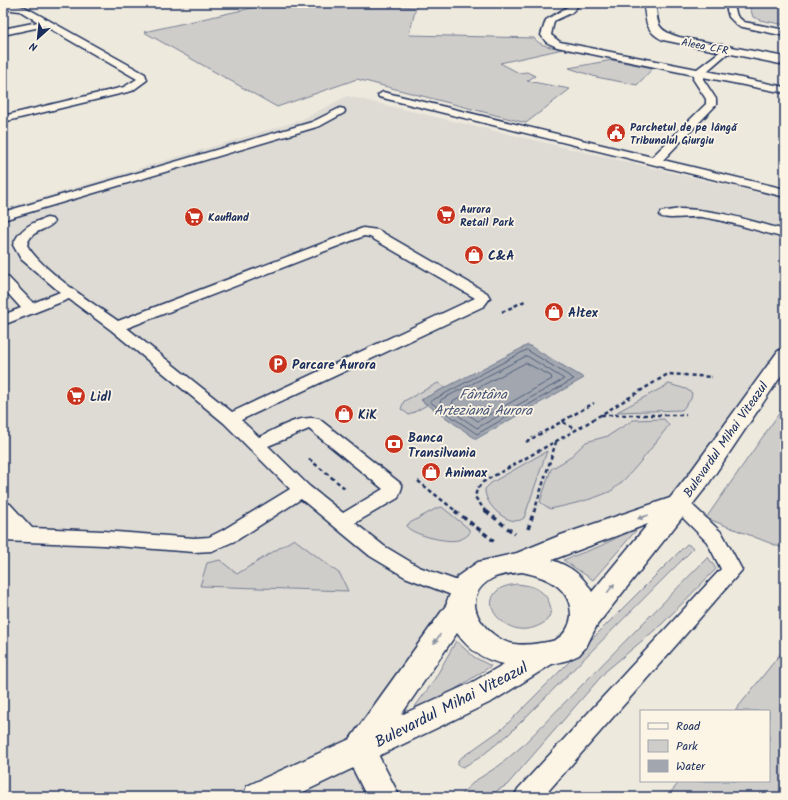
<svg xmlns="http://www.w3.org/2000/svg" width="788" height="800" viewBox="0 0 788 800" font-family="Kalam,sans-serif">
<rect width="100%" height="100%" fill="#eee9dd"/>
<filter id="ink" filterUnits="userSpaceOnUse"><feTurbulence type="fractalNoise" baseFrequency=".025" numOctaves="2"/><feDisplacementMap in="SourceGraphic" scale="8" xChannelSelector="R" yChannelSelector="G"/><feConvolveMatrix kernelMatrix="1 2 1 2 8 2 1 2 1" color-interpolation-filters="sRGB"/></filter>
<g filter="url(#ink)">
<!-- built -->
<path fill="#dedbd4" d="M347,96L785,199V350L677,500L516,559L455,595L357,750L383,797H3V209L301,120Z"/>
<!-- green -->
<path fill="#cfcdca" stroke="#757e94" d="M274,3H336L416,7L409,35L534,38C540,47 554,47 563,49L500,63L519,73L527,72L535,76L527,81L570,89L526,123L357,79L277,107L144,32Z
M749,4L785,5V25L760,20L753,17Z
M612,60L653,68L637,85L596,77L569,68Z
M438,383L445,388L421,400L427,405L409,415L401,409L404,401Z
M669,384L686,389L692,393L691,399L682,410L617,412Z
M785,405V549L706,518Z
M664,419L669,425C657,441 625,484 609,492C591,500 569,505 550,509L540,502L551,469L568,459L586,442L608,436L633,420Z
M547,451L524,518C510,529 484,505 485,489L491,483Z
M442,507L469,529V534C466,537 462,539 458,540C447,543 414,535 407,527L408,524L437,508Z
M639,527L593,580L563,560L598,547Z
M294,539L340,574L348,591L200,586L207,563L220,560L237,574Z
M687,544L694,548L509,734L479,758L463,767L458,765V760L502,729Z
M708,557L716,569L662,624L606,671L507,785L486,797H458L475,781L500,765L521,747Z
M517,584C525,585 534,586 540,591C552,599 556,618 540,625C534,628 527,630 519,629C503,627 481,607 497,591C502,586 511,585 517,584Z
M456,641L474,657L491,666L403,723L433,682Z
M785,648V797H667L680,781H769V711H735Z"/>
<!-- water -->
<path fill="#a2a7af" stroke="#6c778f" d="M528,345L584,378L476,439L421,400Z"/>
<g fill="none" stroke-linecap="round" stroke-linejoin="round">
<!-- shore -->
<path stroke="#515f7e" stroke-width="1" d="M527,350L574,379L477,434L430,402Z
M527,356L564,379L477,428L440,403L441,400Z
M526,363L551,376L552,379L478,421L452,404L453,401Z"/>
<defs>
<path id="lane" d="M3,3L25,7L145,74L147,80L132,91L3,122V116L124,87L137,79L45,26L3,35V29L38,22L20,11L3,9Z
M569,3H577V7L571,13L554,21L551,35L560,42L697,69L726,47L729,48V52L707,71L785,87V93L703,77V79L716,99V105L663,160L785,189V197L379,97L378,95L383,92L652,157L706,104V99L693,79L694,75L557,47L546,42L541,35L546,20L569,6Z
M725,3H733L737,16L744,22L785,30V36L738,26L729,17Z
M340,108L344,109L345,111L344,113L320,126L3,220V212L312,122Z
M680,209C717,209 750,221 785,230V238C757,231 730,221 701,217C692,216 663,221 659,215L661,212Z
M47,218L52,219L54,222C46,232 32,228 27,245C40,269 94,304 118,321L363,228L378,230L487,293L490,298L484,306L241,420L259,437C277,429 299,414 319,419L400,483L402,487L398,498L355,523L384,546L419,567L469,585L473,591L469,597L462,599L405,577L370,556L301,499L237,540L212,551L194,552L103,545L3,541V527H8L3,521V502L10,504L32,528L103,531L194,538L209,537L223,530L290,489L224,423L111,330L69,299L3,325V315L21,308L3,288V276L8,277L33,303L60,292L21,259L13,245C19,229 32,222 47,218ZM364,236L370,237L475,298L232,412L127,328ZM309,429L383,489L343,513L309,486L268,446Z
M679,497L686,499L722,533L742,570L543,797H514L518,789L721,569L707,542L669,504L672,499Z"/>
<path id="street" d="M644,3H656C657,25 657,30 679,37L785,57V65L663,40C646,32 645,20 644,3Z"/>
<path id="secondary" d="M360,737L371,741L400,797H367L344,751L349,741Z"/>
<path id="primary" d="M785,349V370L707,486L597,625L586,647L579,655L568,660L552,664L493,701L293,797H243L247,786L350,739L447,604V601L458,576L478,562L517,553L561,535L670,498L689,474L778,351ZM648,524L592,592C583,575 570,566 552,560ZM522,572C547,577 571,587 571,616C570,626 565,634 557,639C552,642 546,642 540,643C528,645 515,646 504,641C476,627 460,594 495,577C503,574 514,573 522,572ZM457,633C469,650 483,660 504,664L471,683L401,715Z"/>
</defs>
<!-- lane casing -->
<use href="#lane" stroke="#1b2f5e" stroke-width="3"/>
<!-- street casing -->
<use href="#street" stroke="#1b2f5e" stroke-width="3"/>
<!-- secondary casing -->
<use href="#secondary" stroke="#1b2f5e" stroke-width="3"/>
<!-- primary casing -->
<use href="#primary" stroke="#1b2f5e" stroke-width="3"/>
<!-- path-far1 -->
<path stroke="#1b2f5e" stroke-width="2.5" stroke-dasharray="4 3" stroke-linecap="butt" d="M502,312L525,301
M601,415H686
M563,422L576,430
M526,442L594,403
M309,459L347,490
M418,481L457,512
M486,512L475,497L477,489L483,482L576,430L668,374L712,377
M534,512L556,442"/>
<!-- path -->
<path stroke="#1b2f5e" stroke-width="3.5" stroke-dasharray="5 4" stroke-linecap="butt" d="M455,511L494,541
M486,511L515,534
M528,529L534,511"/>
<!-- lane -->
<use href="#lane" fill="#fcf5e5" fill-rule="evenodd"/>
<!-- street -->
<use href="#street" fill="#fcf5e5" fill-rule="evenodd"/>
<!-- secondary -->
<use href="#secondary" fill="#fcf5e5" fill-rule="evenodd"/>
<!-- primary -->
<use href="#primary" fill="#fcf5e5" fill-rule="evenodd"/>
</g>
<!-- one-way arrows -->
<defs><path id="oneway-solid" d="M-6-.8H1V-3.2L6.5 0L1 3.2V.8H-6Z"/></defs>
<g fill="#8c92a2">
<use href="#oneway-solid" transform="translate(643 517) rotate(161)"/>
<use href="#oneway-solid" transform="translate(611 588) rotate(-51)"/>
<use href="#oneway-solid" transform="translate(437 639) rotate(125)"/>
</g>
</g>
<!-- icons -->
<defs>
<symbol id="civic-disc" viewBox="-11 -11 22 22"><circle r="9.5" fill="#c8321e" stroke="#fcf5e5"/><path d="M-.6-6.5H3V-4.5H.6V-3L4-1V1h2V6H-6V1h2V-1L-.6-3ZM-1.2 2.5V6h2.4V2.5Z" fill="#fff"/></symbol>
<symbol id="supermarket-disc" viewBox="-11 -11 22 22"><circle r="9.5" fill="#c8321e" stroke="#fcf5e5"/><path d="M-6-5.5h2.5l.6 2H6L4.5 2H-2.5L-4.4-4H-6ZM-1.5 3.2a1.3 1.3 0 1 0 .1 0ZM3 3.2a1.3 1.3 0 1 0 .1 0Z" fill="#fff"/></symbol>
<symbol id="shop-disc" viewBox="-11 -11 22 22"><circle r="9.5" fill="#c8321e" stroke="#fcf5e5"/><path d="M-5-2.5h2.3a2.7 3.5 0 0 1 5.4 0H5L5.5 6h-11ZM-1.5-2.5h3a1.5 2.3 0 0 0-3 0Z" fill="#fff"/></symbol>
<symbol id="parking-disc" viewBox="-11 -11 22 22"><circle r="9.5" fill="#c8321e" stroke="#fcf5e5"/><path d="M-3.5-5.5H1a3.5 3.5 0 0 1 0 7H-1V5.5H-3.5ZM-1-3.4V-.6H.8a1.4 1.4 0 0 0 0-2.8Z" fill="#fff"/></symbol>
<symbol id="bank-disc" viewBox="-11 -11 22 22"><circle r="9.5" fill="#c8321e" stroke="#fcf5e5"/><path d="M-6-4H6V4H-6ZM0-2.3a2.3 2.3 0 1 0 0 4.6a2.3 2.3 0 1 0 0-4.6Z" fill="#fff"/></symbol>
</defs>
<g fill-rule="evenodd">
<use href="#civic-disc" x="605" y="122" width="22" height="22"/>
<use href="#supermarket-disc" x="435" y="204" width="22" height="22"/>
<use href="#supermarket-disc" x="183" y="206" width="22" height="22"/>
<use href="#shop-disc" x="463" y="244" width="22" height="22"/>
<use href="#shop-disc" x="543" y="301" width="22" height="22"/>
<use href="#parking-disc" x="267" y="353" width="22" height="22"/>
<use href="#supermarket-disc" x="65" y="385" width="22" height="22"/>
<use href="#shop-disc" x="333" y="403" width="22" height="22"/>
<use href="#bank-disc" x="383" y="433" width="22" height="22"/>
<use href="#shop-disc" x="420" y="461" width="22" height="22"/>
</g>
<g text-anchor="middle" stroke-width="3.5" stroke-linejoin="round" paint-order="stroke">
<!-- far-street labels -->
<g font-size="11" fill="#1b2f5e" stroke="#fcf5e5">
<text transform="translate(705 46) rotate(11)" y="4">Aleea CFR</text>
</g>
<!-- far-poi labels -->
<g font-size="11" font-weight="bold" fill="#1b2f5e" stroke="#fcf5e5" text-anchor="start">
<text x="630" y="131">Parchetul de pe lângă<tspan x="630" dy="13">Tribunalul Giurgiu</tspan></text>
<text x="460" y="213">Aurora<tspan x="460" dy="13">Retail Park</tspan></text>
<text x="208" y="221">Kaufland</text>
</g>
<!-- poi labels -->
<g font-size="13" font-weight="bold" fill="#1b2f5e" stroke="#fcf5e5" text-anchor="start">
<text x="488" y="260">C&amp;A</text>
<text x="568" y="317">Altex</text>
<text x="292" y="369">Parcare Aurora</text>
<text x="90" y="401">Lidl</text>
<text x="358" y="419">KiK</text>
<text x="408" y="442">Banca<tspan x="408" dy="15">Transilvania</tspan></text>
<text x="445" y="477">Animax</text>
</g>
<!-- street labels -->
<g font-size="13" fill="#1b2f5e" stroke="#fcf5e5">
<text transform="translate(725 439) rotate(-55)" y="5">Bulevardul Mihai Viteazul</text>
</g>
<!-- water labels -->
<g font-size="14" font-style="italic" fill="#445376" stroke="#fcf5e5">
<text x="483" y="399">Fântâna<tspan x="483" dy="16">Arteziană Aurora</tspan></text>
</g>
<!-- near-street labels -->
<g font-size="16" fill="#1b2f5e" stroke="#fcf5e5">
<text transform="translate(451 704) rotate(-27)" y="6">Bulevardul Mihai Viteazul</text>
</g>
</g>
<!-- margin -->
<rect width="788" height="800" fill="none" stroke="#fcf5e5" stroke-width="16"/>
<rect x="8" y="8" width="772" height="784" fill="none" stroke="#1b2f5e" stroke-width="1.5" filter="url(#ink)"/>
<!-- legend -->
<rect x="640" y="710" width="130" height="72" fill="#fcf5e5" stroke="#a2a6af"/>
<rect x="648" y="723" width="20" height="6" fill="#fcf5e5" stroke="#a2a6af"/>
<text x="676" y="730" font-size="12" fill="#1b2f5e">Road</text>
<rect x="648" y="740" width="20" height="12" fill="#cfcdca" stroke="#a2a6af"/>
<text x="676" y="750" font-size="12" fill="#1b2f5e">Park</text>
<rect x="648" y="760" width="20" height="12" fill="#a2a7af" stroke="#a2a6af"/>
<text x="676" y="770" font-size="12" fill="#1b2f5e">Water</text>
<!-- north arrow -->
<g transform="translate(38 38) rotate(207)" stroke="#fcf5e5" stroke-width="3" paint-order="stroke">
<path d="M0-3L7 15L0 10L-7 15Z" fill="#1b2f5e"/>
<text y="-6" font-size="11" font-weight="bold" text-anchor="middle" fill="#1b2f5e">N</text>
</g>
</svg>
